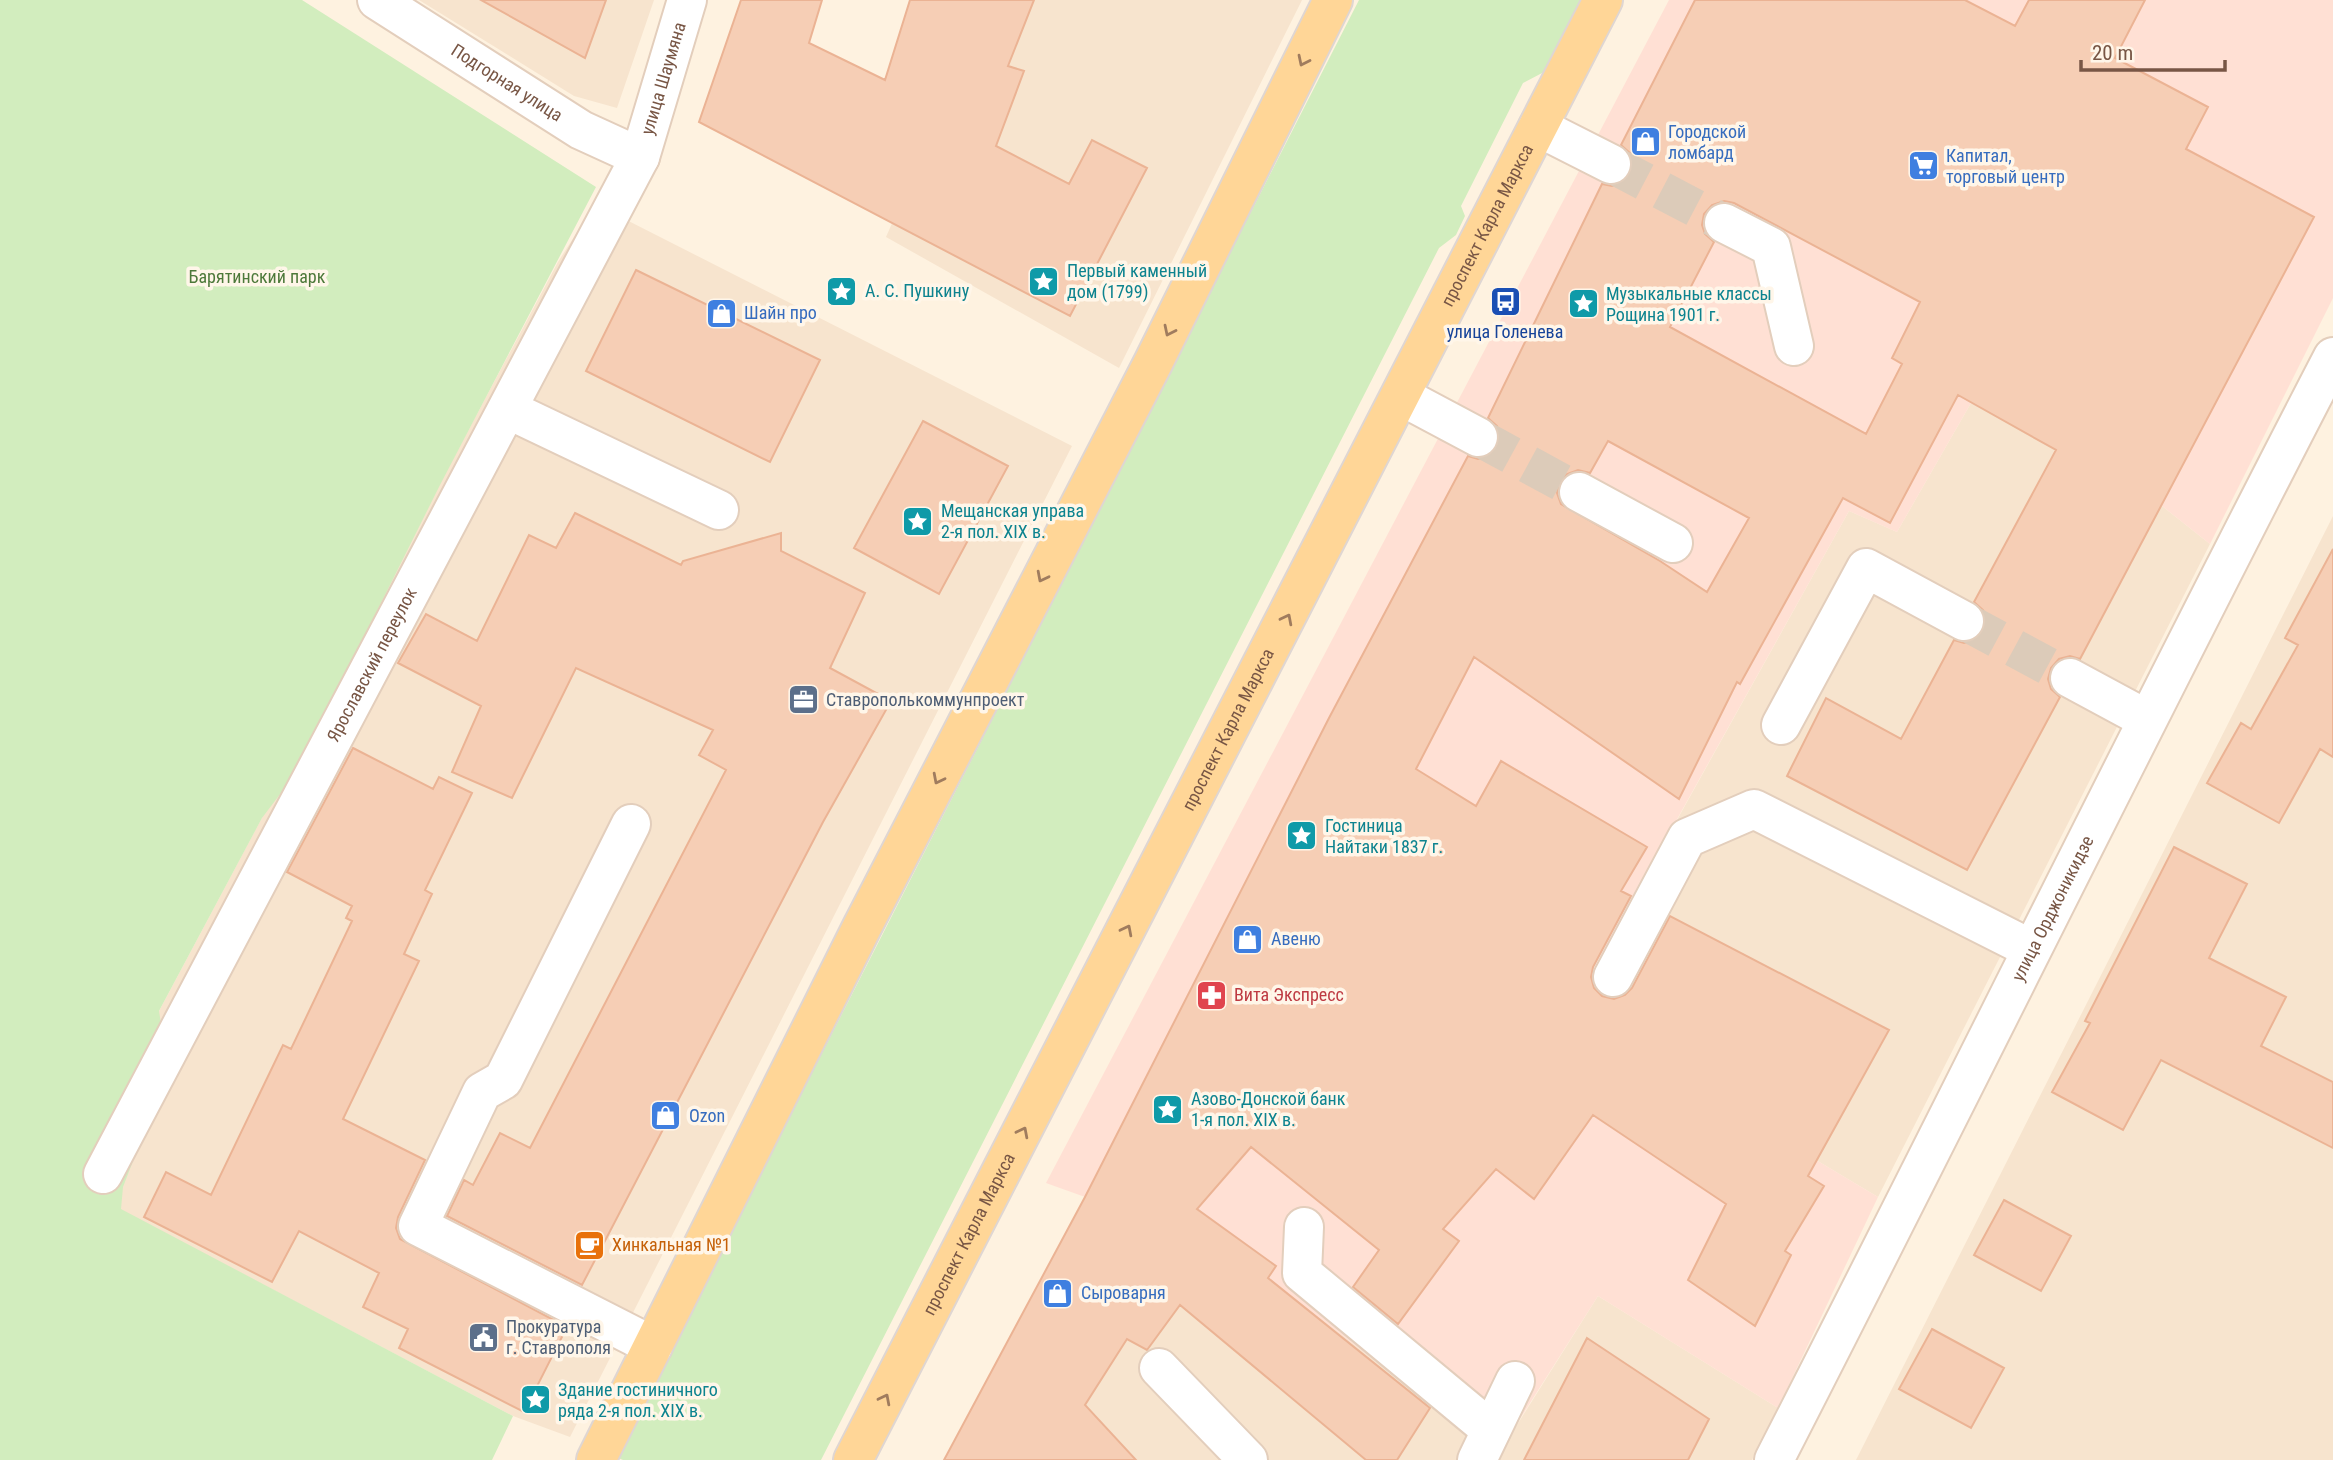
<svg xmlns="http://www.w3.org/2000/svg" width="2333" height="1460" viewBox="0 0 2333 1460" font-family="'Roboto Condensed',sans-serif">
<rect width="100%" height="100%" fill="#fef2e0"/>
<!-- residential -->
<path fill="#f7e4ce" d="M419,0H654L617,108L574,96Z
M990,0H1302L1119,368L886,237Z
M595,204L1072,446L570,1437L513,1416L68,1182L558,262Z
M1971,403L2162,506L2210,544L1878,1197L1603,1033L1594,969L1849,511L1897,532Z
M2333,516V1460H1856Z
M1189,1202L1276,1266L1269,1278L1500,1452L1598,1296L1778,1408L1752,1460H944Z"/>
<!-- commercial -->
<path fill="#ffe0d4" d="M1669,0H2333V298L2210,544L2162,506L1971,403L1897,532L1849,511L1594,968L1603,1033L1878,1197L1778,1408L1598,1296L1499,1452L1432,1405L1268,1278L1275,1266L1189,1202L1085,1197L1046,1183Z"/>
<!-- green -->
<path fill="#d2edbe" d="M0,0H302L596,187L440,485L343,679L325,735L262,818L159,1011L164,1043L140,1143L123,1187L121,1209L513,1416L492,1460H0Z
M1359,0H1581L1569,33L1544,72L1523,83L1461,206L1465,216L1456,235L1439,248L821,1460H623L616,1457Z"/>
<!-- building -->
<path fill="#f6ceb5" stroke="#ebb394" stroke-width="2" fill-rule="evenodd" d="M481,0H606L585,58Z
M741,0H822L809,43L885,80L910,0H1034L1008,66L1024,71L996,146L1069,184L1092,140L1147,168L1070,316L699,122Z
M1695,0H1965L2015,26L2029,0H2145L2115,58L2208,107L2186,149L2314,217L2080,659L2070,656L2059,659L2051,668L2048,679L2051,689L2060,697L1967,870L1787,776L1826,698L1901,739L1954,640L1964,643L1975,640L1983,631L1986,620L1983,610L1974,602L2056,450L1958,395L1890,523L1843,498L1740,684L1737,682L1679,799L1474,657L1416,769L1476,806L1501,761L1647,847L1621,891L1631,896L1593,967L1591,977L1594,988L1602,996L1614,999L1625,995L1632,988L1670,916L1889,1030L1808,1176L1824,1186L1785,1251L1791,1255L1755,1326L1688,1280L1726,1204L1593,1115L1534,1199L1496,1169L1443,1229L1459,1241L1398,1324L1353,1287L1379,1250L1251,1147L1197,1209L1276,1266L1268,1278L1430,1408L1397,1460H1366L1180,1305L1147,1350L1127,1339L1085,1405L1136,1460H944L1085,1197L1329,718L1468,456L1478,459L1489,456L1498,447L1500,437L1497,426L1488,418L1602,184L1612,186L1622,183L1631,173L1633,162L1630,153L1621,145ZM1724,201L1734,203L1920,302L1892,358L1902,364L1866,434L1670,327L1714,242L1705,234L1702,225L1704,214L1712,205ZM1608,441L1749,518L1707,592L1660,561L1561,504L1557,493L1560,481L1567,474L1578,470L1590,473Z
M636,270L820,360L770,462L586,371Z
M923,421L1008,466L939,594L854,548Z
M575,513L681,565L683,561L781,533V551L865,593L830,668L891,701L823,822L582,1285L447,1216L464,1180L473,1185L500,1133L530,1148L726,770L699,755L713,730L576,668L512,798L452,772L481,706L398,663L426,614L477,641L529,535L556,548Z
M2333,549V757L2320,749L2279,823L2207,783L2241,723L2251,729L2298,645L2285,638Z
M353,748L433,789L439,777L472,793L425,890L432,894L404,954L419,961L343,1119L425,1160L398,1217L396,1228L400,1239L567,1327L524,1412L399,1348L408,1329L363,1307L379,1273L299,1231L272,1282L144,1217L166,1172L211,1195L283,1045L291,1049L352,921L346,918L352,906L287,872Z
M2174,847L2247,884L2209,958L2286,997L2261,1046L2333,1082V1148L2161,1060L2123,1130L2052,1092L2090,1023L2085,1021Z
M2004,1200L2071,1236L2041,1291L1974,1255Z
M1932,1329L2004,1368L1971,1428L1899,1389Z
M1587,1338L1709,1419L1688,1460H1524Z"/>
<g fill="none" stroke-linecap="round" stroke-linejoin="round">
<!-- minor-tunnel -->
<path stroke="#dccbb9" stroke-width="38" stroke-dasharray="38 19" stroke-linecap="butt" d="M1611,164L1724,223
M1478,437L1579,492
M1964,621L2070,678"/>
<defs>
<g id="minor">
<path id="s1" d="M377,0L581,130L640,157"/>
<path d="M1538,127L1611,164"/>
<path d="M1724,223L1771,247L1794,346"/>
<path d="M1401,396L1478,437"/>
<path d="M509,410L719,510"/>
<path d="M1579,492L1673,543"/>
<path d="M2070,678L2146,719"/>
<path d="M1781,725L1866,568L1964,621"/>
<path d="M631,824L503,1080L482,1092L418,1226L653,1346"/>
<path d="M1613,977L1687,838L1754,809L2031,949"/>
<path id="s2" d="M103,1174L640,157L687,0"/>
<path d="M1304,1227L1302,1273L1491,1430"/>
<path d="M1159,1368L1248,1460"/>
<path d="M1477,1460L1515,1381"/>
<path id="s3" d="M1774,1460C1962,1094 2143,723 2333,357"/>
</g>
<g id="major">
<path d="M596,1460L862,927L1153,363L1333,0"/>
<path id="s4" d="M853,1460L1603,0"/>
</g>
</defs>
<!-- minor casing -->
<use href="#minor" stroke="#e3cebc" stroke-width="42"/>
<!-- major casing -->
<use href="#major" stroke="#dfd6d2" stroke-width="42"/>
<!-- minor -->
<use href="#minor" stroke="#fff" stroke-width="38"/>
<!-- major -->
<use href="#major" stroke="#ffd697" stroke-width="38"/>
</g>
<!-- one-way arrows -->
<defs><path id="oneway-chevron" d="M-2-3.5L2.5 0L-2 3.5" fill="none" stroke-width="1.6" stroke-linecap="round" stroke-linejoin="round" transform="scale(1.75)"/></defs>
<g stroke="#a07c5e">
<use href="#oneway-chevron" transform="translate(1303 61) rotate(116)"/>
<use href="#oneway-chevron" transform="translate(1169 331) rotate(116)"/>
<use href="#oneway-chevron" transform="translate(1042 577) rotate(117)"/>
<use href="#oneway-chevron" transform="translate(1287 619) rotate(-63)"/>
<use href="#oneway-chevron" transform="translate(938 779) rotate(117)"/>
<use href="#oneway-chevron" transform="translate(1127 930) rotate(-63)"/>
<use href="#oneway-chevron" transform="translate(1023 1132) rotate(-63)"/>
<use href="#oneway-chevron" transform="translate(885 1399) rotate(-63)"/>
</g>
<!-- icons -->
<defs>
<symbol id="shop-square" viewBox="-11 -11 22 22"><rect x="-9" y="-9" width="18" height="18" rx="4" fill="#3f7fe0" stroke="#fff6e9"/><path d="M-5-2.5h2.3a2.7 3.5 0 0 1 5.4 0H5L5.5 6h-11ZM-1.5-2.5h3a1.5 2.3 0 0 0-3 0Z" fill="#fff"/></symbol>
<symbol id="supermarket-square" viewBox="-11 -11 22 22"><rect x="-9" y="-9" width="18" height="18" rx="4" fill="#3f7fe0" stroke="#fff6e9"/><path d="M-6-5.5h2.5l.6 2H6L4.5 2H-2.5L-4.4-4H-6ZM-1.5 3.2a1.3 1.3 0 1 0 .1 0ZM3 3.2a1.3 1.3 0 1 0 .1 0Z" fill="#fff"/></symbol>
<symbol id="sight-square" viewBox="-11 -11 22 22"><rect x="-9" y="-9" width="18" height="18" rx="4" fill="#0f9aa8" stroke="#fff6e9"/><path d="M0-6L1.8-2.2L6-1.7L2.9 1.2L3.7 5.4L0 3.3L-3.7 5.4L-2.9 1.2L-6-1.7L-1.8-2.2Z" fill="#fff"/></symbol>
<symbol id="bus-square" viewBox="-11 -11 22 22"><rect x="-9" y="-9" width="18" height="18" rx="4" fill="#1a4fb4" stroke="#fff6e9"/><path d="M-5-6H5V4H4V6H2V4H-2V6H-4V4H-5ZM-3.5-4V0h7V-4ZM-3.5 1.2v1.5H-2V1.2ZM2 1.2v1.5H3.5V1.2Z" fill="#fff"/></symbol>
<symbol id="office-square" viewBox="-11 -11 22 22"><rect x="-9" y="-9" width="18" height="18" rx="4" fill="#5c6f8a" stroke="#fff6e9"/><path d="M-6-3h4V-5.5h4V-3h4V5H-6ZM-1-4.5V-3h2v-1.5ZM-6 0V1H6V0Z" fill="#fff"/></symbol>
<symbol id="pharmacy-square" viewBox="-11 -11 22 22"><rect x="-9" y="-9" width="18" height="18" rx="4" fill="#e0444e" stroke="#fff6e9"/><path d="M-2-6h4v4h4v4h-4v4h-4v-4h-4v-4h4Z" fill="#fff"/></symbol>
<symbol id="cafe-square" viewBox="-11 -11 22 22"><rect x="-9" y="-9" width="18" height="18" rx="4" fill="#e8710a" stroke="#fff6e9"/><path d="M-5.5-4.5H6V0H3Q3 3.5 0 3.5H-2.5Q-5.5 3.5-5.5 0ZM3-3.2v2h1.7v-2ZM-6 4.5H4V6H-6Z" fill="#fff"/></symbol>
<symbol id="civic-square" viewBox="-11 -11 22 22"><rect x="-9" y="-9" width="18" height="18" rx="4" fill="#5c6f8a" stroke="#fff6e9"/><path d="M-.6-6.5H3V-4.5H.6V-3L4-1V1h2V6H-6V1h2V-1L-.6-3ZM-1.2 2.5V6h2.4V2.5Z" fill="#fff"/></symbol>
</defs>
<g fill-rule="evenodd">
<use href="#shop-square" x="1628" y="124" width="35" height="35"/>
<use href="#supermarket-square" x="1906" y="148" width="35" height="35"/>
<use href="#sight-square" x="1026" y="264" width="35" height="35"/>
<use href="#sight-square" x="824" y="274" width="35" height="35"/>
<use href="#bus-square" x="1488" y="284" width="35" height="35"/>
<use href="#sight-square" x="1566" y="286" width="35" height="35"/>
<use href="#shop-square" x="704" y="296" width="35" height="35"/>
<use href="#sight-square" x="900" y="504" width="35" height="35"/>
<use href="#office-square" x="786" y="682" width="35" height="35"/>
<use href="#sight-square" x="1284" y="818" width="35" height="35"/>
<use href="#shop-square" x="1230" y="922" width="35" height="35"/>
<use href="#pharmacy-square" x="1194" y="978" width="35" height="35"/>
<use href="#sight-square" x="1150" y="1092" width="35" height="35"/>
<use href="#shop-square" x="648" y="1098" width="35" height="35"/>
<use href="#cafe-square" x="572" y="1228" width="35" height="35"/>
<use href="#shop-square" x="1040" y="1276" width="35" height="35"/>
<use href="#civic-square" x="466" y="1320" width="35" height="35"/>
<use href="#sight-square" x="518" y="1382" width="35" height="35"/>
</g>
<g text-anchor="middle" stroke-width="7" stroke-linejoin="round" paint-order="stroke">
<!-- street labels -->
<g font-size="18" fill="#785645" stroke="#fff6e9">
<text dy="6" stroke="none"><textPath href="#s2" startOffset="1232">улица Шаумяна</textPath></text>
<text dy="6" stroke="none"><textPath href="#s1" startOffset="154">Подгорная улица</textPath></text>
<text dy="6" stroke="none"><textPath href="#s4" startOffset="1388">проспект Карла Маркса</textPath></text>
<text dy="6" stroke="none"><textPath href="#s2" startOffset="576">Ярославский переулок</textPath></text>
<text dy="6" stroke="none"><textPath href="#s4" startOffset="821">проспект Карла Маркса</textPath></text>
<text dy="6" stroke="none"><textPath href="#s3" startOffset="618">улица Орджоникидзе</textPath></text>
<text dy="6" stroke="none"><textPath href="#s4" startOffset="254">проспект Карла Маркса</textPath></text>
</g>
<!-- shop labels -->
<g font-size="18" fill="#366cbe" stroke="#fff6e9" text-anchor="start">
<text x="1668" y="138">Городской<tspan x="1668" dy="21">ломбард</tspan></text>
<text x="1946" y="162">Капитал,<tspan x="1946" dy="21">торговый центр</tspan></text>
<text x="744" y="319">Шайн про</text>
<text x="1271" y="945">Авеню</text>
<text x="689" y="1122">Ozon</text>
<text x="1081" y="1299">Сыроварня</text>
</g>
<!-- culture labels -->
<g font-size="18" fill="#0d838f" stroke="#fff6e9" text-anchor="start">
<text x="1067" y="277">Первый каменный<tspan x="1067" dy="21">дом (1799)</tspan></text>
<text x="865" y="297">А. С. Пушкину</text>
<text x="1606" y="300">Музыкальные классы<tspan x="1606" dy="21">Рощина 1901 г.</tspan></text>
<text x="941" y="517">Мещанская управа<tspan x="941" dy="21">2-я пол. XIX в.</tspan></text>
<text x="1325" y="832">Гостиница<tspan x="1325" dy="21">Найтаки 1837 г.</tspan></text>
<text x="1191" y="1105">Азово-Донской банк<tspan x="1191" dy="21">1-я пол. XIX в.</tspan></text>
<text x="558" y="1396">Здание гостиничного<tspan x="558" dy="21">ряда 2-я пол. XIX в.</tspan></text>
</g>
<!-- park labels -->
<g font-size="18" fill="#4d793a" stroke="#fff6e9">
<text x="257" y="283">Барятинский парк</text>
</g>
<!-- transit labels -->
<g font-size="18" fill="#164399" stroke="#fff6e9">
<text x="1505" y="338">улица Голенева</text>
</g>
<!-- service labels -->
<g font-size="18" fill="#4e5e75" stroke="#fff6e9" text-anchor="start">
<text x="826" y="706">Ставрополькоммунпроект</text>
<text x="506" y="1333">Прокуратура<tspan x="506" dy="21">г. Ставрополя</tspan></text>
</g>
<!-- health labels -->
<g font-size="18" fill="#be3a42" stroke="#fff6e9" text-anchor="start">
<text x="1234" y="1001">Вита Экспресс</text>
</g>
<!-- food labels -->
<g font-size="18" fill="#c56008" stroke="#fff6e9" text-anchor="start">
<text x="612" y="1251">Хинкальная №1</text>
</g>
</g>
<!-- scale -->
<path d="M2081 60v10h144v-10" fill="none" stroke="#785645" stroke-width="3.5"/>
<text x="2092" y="60" font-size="21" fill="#785645" stroke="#fff6e9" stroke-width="5" paint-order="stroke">20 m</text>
</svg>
